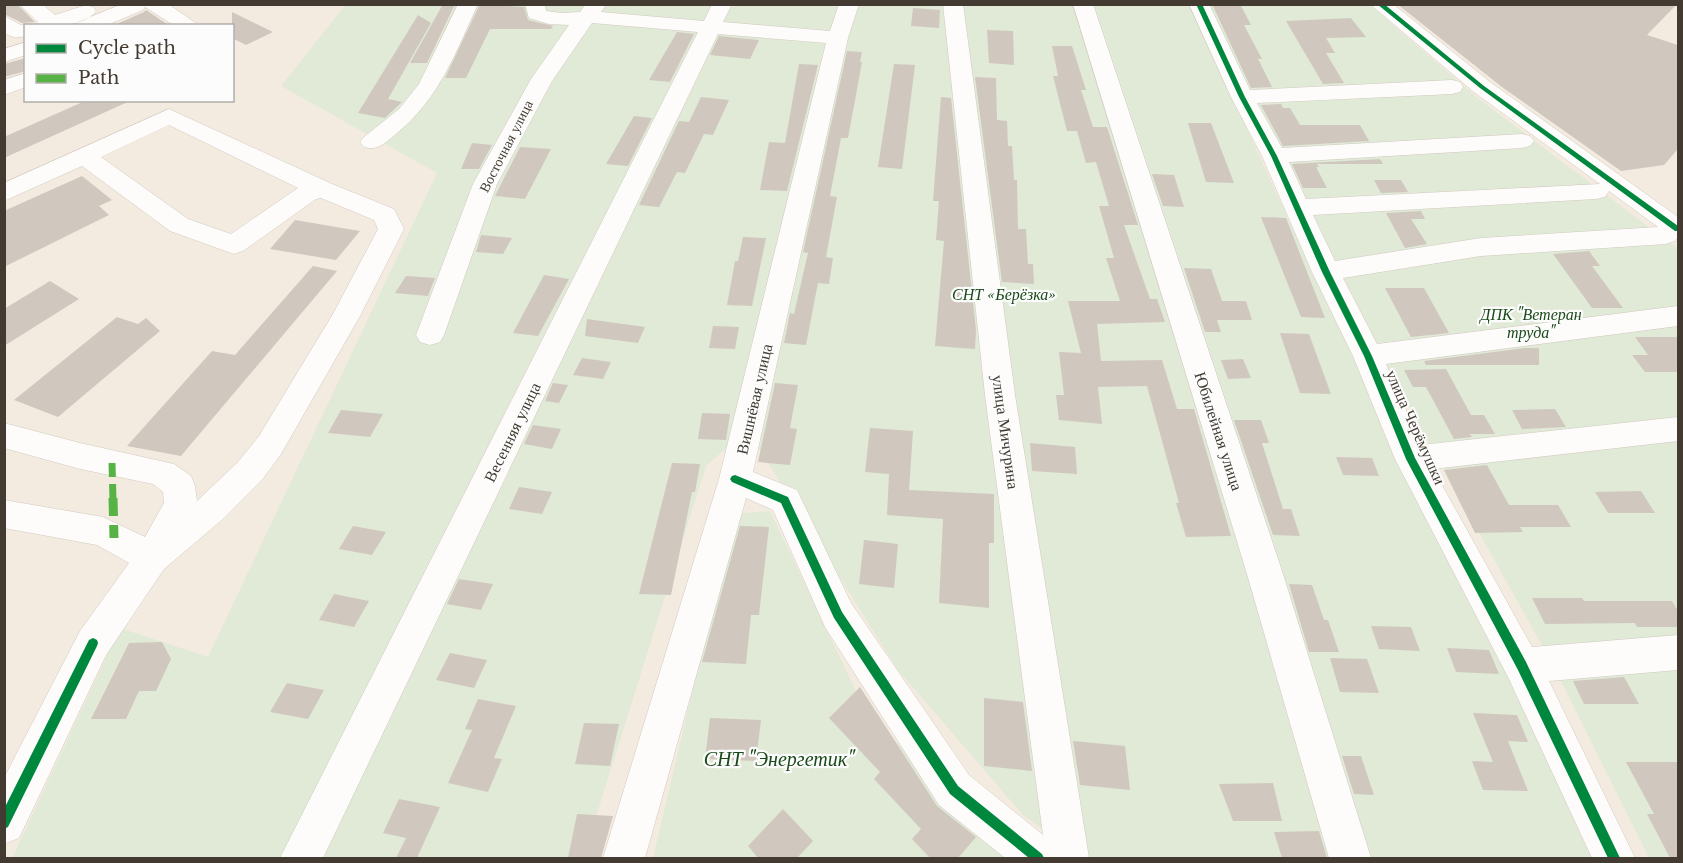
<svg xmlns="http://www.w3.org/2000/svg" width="1683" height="863" viewBox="0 0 1683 863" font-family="'Libre Baskerville',serif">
<rect width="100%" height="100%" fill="#f4ebe0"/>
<!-- green -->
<path fill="#e0ead6" d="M346,4L1190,5L1331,312L1603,857L1082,858L1023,815L898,670L747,430L706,466L583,858H12L120,628L208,657L437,173L281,86Z
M1207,5H1370L1479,99L1678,249V858H1649L1554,667L1348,297Z
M770,511L864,708L1007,858H653L734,514Z"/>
<!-- building -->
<path fill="#d0c8bf" d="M4,4H17L35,22L22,23L4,14Z
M443,4H455L427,63H410Z
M480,4L524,7L528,20L553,26L551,29H490L466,78H445Z
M1212,4H1240L1251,25H1244L1262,59H1258L1272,87L1251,88Z
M1397,4H1677L1647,35L1678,45V149L1664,165L1621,171L1502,87Z
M913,8L940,10L939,28L911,26Z
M146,10L170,26H112L144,12Z
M232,12L273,32L246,45L232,38Z
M418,15L431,23L388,99L402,102L385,118L358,113Z
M1351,18L1366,37L1326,38L1335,53H1326L1344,83L1323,84L1286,21Z
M987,30L1013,31L1014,65L989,63Z
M677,32L694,34L670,82L649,80Z
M719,36L759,40L750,59L710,55Z
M1052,46H1072L1086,90H1081L1093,127H1107L1138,225H1124L1150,299H1157L1165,322L1097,324L1101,361L1162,360L1177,409H1194L1231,536L1186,537L1176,503H1179L1147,386L1098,387L1102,424L1059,420L1056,395H1064L1059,352L1081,353L1068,301H1120L1106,258H1114L1099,206H1109L1096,162L1086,163L1077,131H1067L1053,76H1058Z
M847,51L862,52L860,62H862L848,138H841L830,196L837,197L826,257L833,258L829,284L818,283L806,345L784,343L790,313L794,314L808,253L803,252Z
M26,58V71L4,77V64Z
M799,64L818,65L787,191L760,190L769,142L785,143Z
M894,64L915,65L902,169L878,167Z
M975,77L996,78L997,120L1007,121L1008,146H1012L1014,180H1017L1018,229H1026L1028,264H1033L1034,284L1002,282Z
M701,97L729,100L713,135L704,134L685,173L677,172L659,207L639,205L679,121L689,122Z
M941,97L951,98L976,330L975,349L935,346L944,241L936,240L939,201H933Z
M87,100H132L4,158V137Z
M1281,104L1283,108H1290L1300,125H1360L1369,141L1283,146L1261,105Z
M634,116L652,118L628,166L606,164Z
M1188,123H1211L1234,183L1206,182Z
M472,143L492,145L479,169H461Z
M520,147L551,149L525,199L495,196Z
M1380,159L1383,164H1317L1319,167H1316L1327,188H1303L1292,164Z
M1152,174L1174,175L1184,207L1163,206Z
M82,176L112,200L99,206L109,215L4,267V211Z
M1374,180H1401L1408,192L1381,193Z
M1421,211L1425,219H1411L1427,244L1405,248L1386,213Z
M1261,217L1286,218L1325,318L1301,317Z
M295,220L360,231L336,260L270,249Z
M481,235L512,238L503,254L476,252Z
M743,237L766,238L752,306L727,305L735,261H738Z
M1589,251L1600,266H1592L1623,308H1592L1553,254Z
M313,266L337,271L181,456L127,446L212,351L235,355Z
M1184,268L1211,269L1222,301H1246L1252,320H1217L1221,332H1205Z
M544,275L569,279L538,336L513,333Z
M406,276L435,278L428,296L395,293Z
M50,281L79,299L4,346V309Z
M1385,288H1424L1449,333L1411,337Z
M117,317L138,324L146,318L160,331L58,417L14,400Z
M587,319L645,327L638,343L585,336Z
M713,326L739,327L735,349L709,348Z
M1280,333L1309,334L1331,394L1300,393Z
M1635,337H1678V372H1645L1632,355H1648Z
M1525,348H1539V365H1426L1424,361Z
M582,358L611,362L603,379L573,375Z
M1243,359L1251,378L1228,379L1221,360Z
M1446,369L1471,415H1484L1495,434H1470L1472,437L1454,439L1426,387H1413L1404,370Z
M553,383L568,385L559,403L545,401Z
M775,383L798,385L790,428L797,429L790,465L758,462Z
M1555,409L1566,427L1522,429L1512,410Z
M341,410L383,414L370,437L328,433Z
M702,413L730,414L726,440L698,439Z
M1234,420H1261L1269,443H1262L1283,509H1291L1300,536L1273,535Z
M533,425L561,429L552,449L524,444Z
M870,428L913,431L909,490L994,494V543H989V608L939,603L943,519L887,515L889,474L865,472Z
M1030,443L1075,447L1077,474L1032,471Z
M1336,457L1372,458L1379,476L1343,475Z
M672,463L700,464L695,492H692L671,595L639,594Z
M1487,465L1509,505H1558L1571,527H1520L1523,532L1475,533L1444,470Z
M519,487L552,492L542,514L509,509Z
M1641,491L1655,513H1608L1595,492Z
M353,526L386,532L372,555L339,549Z
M740,526L769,527L759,615H751L746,664L702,662Z
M864,540L898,544L894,588L859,584Z
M459,579L493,584L481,610L447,604Z
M1289,584L1312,585L1324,620H1328L1339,652H1309Z
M334,594L369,601L354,627L319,620Z
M1532,598H1582L1584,601H1672L1678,611V627H1637L1635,623L1545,624Z
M1371,626L1411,627L1420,651L1379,649Z
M162,642L171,659L156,691H139L126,719H91L129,643Z
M1447,648L1489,650L1499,674L1456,672Z
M450,653L487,660L474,688L436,680Z
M1330,658L1367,659L1379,693L1340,692Z
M1624,677L1639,704H1584L1573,681Z
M287,683L324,690L308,719L270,712Z
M860,687L937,806L976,837L958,858H930L912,839L921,829L874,779L880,772L829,718Z
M984,698L1023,702L1032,771L984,766Z
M478,699L516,706L494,758L502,759L488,792L448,783L472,730L465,729Z
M1473,713L1517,715L1528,742L1508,741L1528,791L1483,790L1472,761L1493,762Z
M710,718L761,720L756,761L705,759Z
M584,723L619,724L610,766L575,764Z
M1073,741L1125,746L1130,790L1080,785Z
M1342,756H1361L1374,795L1354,794Z
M1626,762H1678V858H1670L1647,814H1654Z
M1273,783L1282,821H1233L1219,784Z
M399,799L440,807L417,858H396L406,838L383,833Z
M783,809L813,841L797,858H758L748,846Z
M577,814L613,816L601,858H568Z
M1319,831L1327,858H1282L1274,832Z"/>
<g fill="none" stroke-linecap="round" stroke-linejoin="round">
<defs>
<path id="minor" d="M19,4H42L55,15L86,5L93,7L96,11C85,27 52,26 35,26L38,22Z
M122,4H168L200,26H175L145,7L143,10L105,26H75L78,22Z
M458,4H478C455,54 439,99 396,134C385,143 378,151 364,147L360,142L364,137L399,109L419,84Z
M525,4H545L546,11L562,13L580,12L586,4H607L601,12L704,21L712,4H732L723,22L830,31L839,4H859L848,38L753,472L797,490L851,603L969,775L1043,835L985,395L943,4H963L1015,395L1089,858H1005L939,805L825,627L773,510L746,498L645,858H603L719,479L826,43L718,34L323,858H280L698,32L592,23L552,81L497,184L444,335L440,342L430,345L420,342L416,335L473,184L531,79L569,25L549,24L529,18Z
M1073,4H1093L1283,574L1371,858H1329L1247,574Z
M1189,4H1209L1250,90L1452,80L1460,82L1463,87L1460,92L1452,94L1257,103L1282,148L1522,134L1530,136L1534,141L1530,146L1522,148L1289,162L1306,199L1600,184L1474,92L1370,4H1393L1490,82L1678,217V237L1675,241L1666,244L1481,256L1343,278L1377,344L1678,306V326L1386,364L1421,445L1678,417V441L1433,469L1532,647L1678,635V670L1549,681L1635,858H1592L1509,679L1395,459L1353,356L1312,272L1262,156L1231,97ZM1609,191L1658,227L1481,238L1335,261L1313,215L1596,199L1605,197Z
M4,16L21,25L33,26H26V36C17,38 12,38 4,32Z
M26,42V55L4,62V49Z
M26,73V87L4,95V80Z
M169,109L332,184L394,209L404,229L360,316L281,454L262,480L223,519L164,569L106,655L19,838L4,844V778L80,631L129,563L97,545L4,528V500L103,517L145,537L164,503L163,492L153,484L80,469L4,448V423L80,443L174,464L191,476L195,486L197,501L238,462L259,436L333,314L378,229L374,220L321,198L316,199L243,251L234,254L170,231L82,166L4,201V183ZM169,125L298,188L231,234L188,219L101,157Z"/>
</defs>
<!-- minor casing -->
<use href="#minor" stroke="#d1c9c0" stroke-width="1"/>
<!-- minor -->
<use href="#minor" fill="#fdfcfa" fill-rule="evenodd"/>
<!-- quiet-far1 -->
<path stroke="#57b346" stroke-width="7" stroke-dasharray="14 7" stroke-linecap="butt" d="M112,463L113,500"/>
<!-- quiet -->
<path stroke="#57b346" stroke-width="9" stroke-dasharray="18 9" stroke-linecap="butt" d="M113,498L114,538"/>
<defs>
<path id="cycleway" d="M1196,4H1202L1245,97L1277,156L1330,272L1372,356L1415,458L1526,662L1620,858H1608L1518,670L1406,459L1364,356L1322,272L1271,156L1239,97Z
M1377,4H1384L1484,86L1678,226V231H1675L1480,88Z
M735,475L788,497L842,612L958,786L1042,854L1044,858H1029L950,794L834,618L781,503L732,482L730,479L732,476Z
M93,638L97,640L98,643L97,646L8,827L4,829V809L89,640Z"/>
</defs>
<!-- cycleway casing -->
<use href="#cycleway" stroke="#fcfcfc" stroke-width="4"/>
<!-- cycleway -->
<use href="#cycleway" fill="#00873e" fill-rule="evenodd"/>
</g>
<g text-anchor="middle" stroke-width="4.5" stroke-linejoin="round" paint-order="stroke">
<!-- far-street labels -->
<g font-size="14" fill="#433b31" stroke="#fcfcfc">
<text transform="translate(506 146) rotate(-63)" y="5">Восточная улица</text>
</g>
<!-- park labels -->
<g font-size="16" font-style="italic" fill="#1b4a1a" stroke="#fcfcfc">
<text x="1004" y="300">СНТ «Берёзка»</text>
<text x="1531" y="320">ДПК "Ветеран<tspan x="1531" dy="18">труда"</tspan></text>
</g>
<!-- street labels -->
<g font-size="16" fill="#433b31" stroke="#fcfcfc">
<text transform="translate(754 399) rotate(-77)" y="6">Вишнёвая улица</text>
<text transform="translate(1416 427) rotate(66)" y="6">улица Черёмушки</text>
<text transform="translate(1219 431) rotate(72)" y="6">Юбилейная улица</text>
<text transform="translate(512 432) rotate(-64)" y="6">Весенняя улица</text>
<text transform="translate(1006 432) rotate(82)" y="6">улица Мичурина</text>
</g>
<!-- near-park labels -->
<g font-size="20" font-style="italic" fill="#1b4a1a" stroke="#fcfcfc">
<text x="779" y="766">СНТ "Энергетик"</text>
</g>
</g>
<!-- border -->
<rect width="1683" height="863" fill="none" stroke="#433b31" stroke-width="12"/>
<!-- legend -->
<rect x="24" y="24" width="210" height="78" fill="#fcfcfc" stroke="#b2afab" stroke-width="1.5"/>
<rect x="36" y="44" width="30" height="9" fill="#00873e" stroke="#b2afab" stroke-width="1.5"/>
<text x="78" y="54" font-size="18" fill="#433b31">Cycle path</text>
<rect x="36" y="74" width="30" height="9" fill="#57b346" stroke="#b2afab" stroke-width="1.5"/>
<text x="78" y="84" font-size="18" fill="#433b31">Path</text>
</svg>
